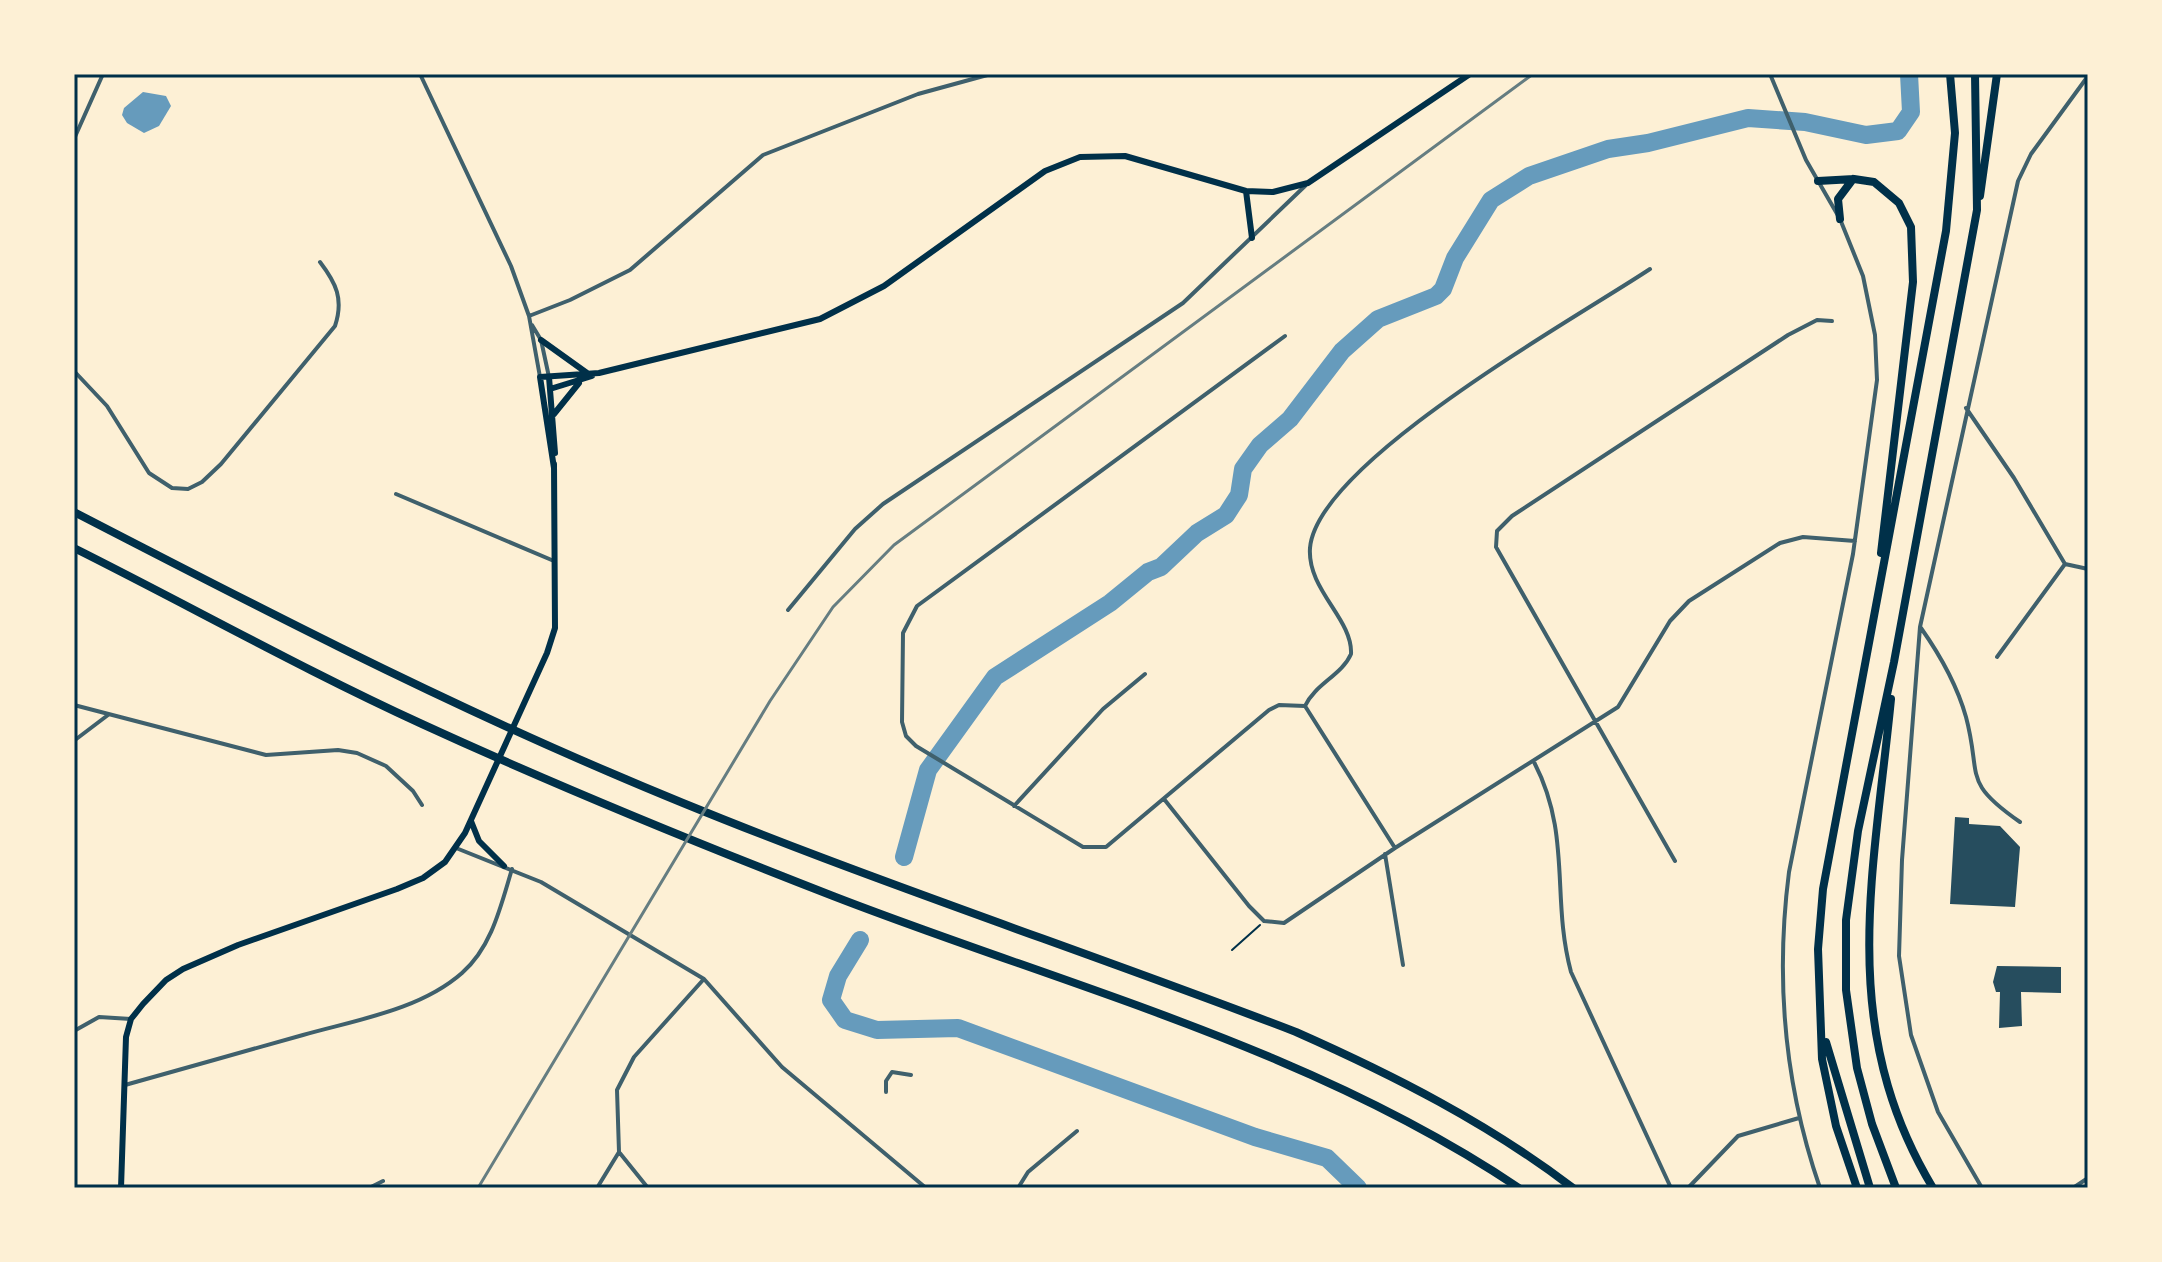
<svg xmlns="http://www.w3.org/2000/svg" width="2162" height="1262" viewBox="0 0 2162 1262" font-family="'Exo 2',sans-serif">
<rect width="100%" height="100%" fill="#fdf0d5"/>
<!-- water -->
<path fill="#669bbc" d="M143,92L166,96L171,106L159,126L144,133L127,123L122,115L124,108Z"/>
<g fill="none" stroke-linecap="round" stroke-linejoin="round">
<!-- river -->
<path stroke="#669bbc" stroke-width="18" d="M904,857L928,770L995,677L1110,603L1148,572L1161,567L1197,533L1226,515L1239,495L1243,469L1260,445L1290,419L1342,351L1378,319L1436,296L1443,289L1455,258L1491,200L1529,176L1608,149L1648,143L1748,118L1805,122L1866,135L1898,131L1911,112L1909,74
M860,940L838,976L831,1000L845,1020L877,1030L958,1028L1255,1137L1327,1158L1358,1188"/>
</g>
<!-- building -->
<path fill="#264d5e" d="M1955,817L1969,818V824L2000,826L2020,847L2015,907L1950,904Z
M1997,966L2061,967V993L2021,992L2022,1026L1999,1028L2000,992H1996L1993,982Z"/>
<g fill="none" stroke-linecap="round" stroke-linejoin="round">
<!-- path -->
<path stroke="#003049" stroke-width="2" d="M1232,950L1260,925"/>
<!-- minor -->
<path stroke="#3f606c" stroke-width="4" d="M420,74L511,266L529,316L540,377
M1770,74L1806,160L1840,219L1863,276L1875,335L1877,380L1853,554L1789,872C1775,981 1784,1084 1820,1188
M74,139L103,74
M529,316L570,300L630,270L763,155L918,94L991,74
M532,325L541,340L549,377
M1285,336L917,606L903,633L902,722L906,736L916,746L1083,847H1106L1269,710L1279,705L1305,706L1395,848
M74,371L107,406L149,473L172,488L188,489L202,482L221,464L335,326C344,299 336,283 320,262
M1966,408L2014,478L2065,564
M396,494L554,561
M2065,564L2088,569
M788,610L855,529L883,504L1183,303L1305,186
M1921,628C1940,655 1957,685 1966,717C1982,777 1961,781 2020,822
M1997,657L2065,564
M74,705L266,755L338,750L357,753L386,766L413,791L422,805
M1305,706C1315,684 1342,675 1351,654C1353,619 1307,590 1310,548C1317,462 1578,317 1650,269
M74,722L75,740
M75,740L108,715
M1534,762C1572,835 1551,898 1571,972L1671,1188
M1164,799L1249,906L1264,921L1284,923L1395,848L1618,707L1670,621L1689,601L1780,543L1803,537L1855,541
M1014,806L1103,709L1145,674
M456,848L541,882L704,979L782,1067L926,1188
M1385,854L1403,965
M1675,861L1496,547L1497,531L1512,516L1788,335L1817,320L1832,321
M74,1031L99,1017L131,1019
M125,1085C184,1068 244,1052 303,1035C356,1020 420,1010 462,973C492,947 501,905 512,869
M886,1092V1081L892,1072L911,1075
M369,1188L383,1181
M597,1188L619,1152
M648,1188L619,1152L617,1090L634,1057L703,980
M1018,1188L1028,1172L1077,1131
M1688,1188L1738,1136L1799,1118
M1982,1188L1938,1112L1911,1035L1899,956L1902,860L1920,627L2018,181L2031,154L2088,76
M2073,1188L2088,1178"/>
<!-- secondary -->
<path stroke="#003049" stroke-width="6" d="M1246,191L1252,238
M541,340L587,373
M549,377L555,453
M550,389L592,376
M554,414L579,383
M554,468L540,377L599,373L820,319L884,286L1045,171L1080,157L1125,156L1246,191L1273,192L1308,183L1470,74
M471,821L479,841L504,866
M121,1188L126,1037L131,1019L143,1004L166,980L183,969L238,945L397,889L423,878L445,862L465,833L547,653L555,628L554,464"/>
<!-- motorway -->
<path stroke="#003049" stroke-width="8" d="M1818,181L1854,179L1874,182L1899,203L1911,227L1913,282L1881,553
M1980,196L1997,74
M1840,219L1838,199L1853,179
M74,512C250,603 426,694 609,772C834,869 1067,944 1296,1032C1393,1075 1488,1123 1573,1188
M74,548C190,606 304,670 422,724C557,786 694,842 833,896C1065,986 1311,1048 1519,1188
M1891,699C1874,874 1836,1027 1933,1188
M1826,1042L1870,1188
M1857,1188L1836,1126L1822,1059L1818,949L1823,889L1946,231L1955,133L1950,74
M1896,1188L1872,1124L1857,1068L1846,990V920L1858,831L1894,662L1977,210L1975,74"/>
<!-- rail -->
<path stroke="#657d81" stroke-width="3" d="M478,1188L770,701L833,607L894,545L1533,74"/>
</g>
<!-- border -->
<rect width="2162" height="1262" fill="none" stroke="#fdf0d5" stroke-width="152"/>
<rect x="76" y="76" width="2010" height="1110" fill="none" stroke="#003049" stroke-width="3"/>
</svg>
